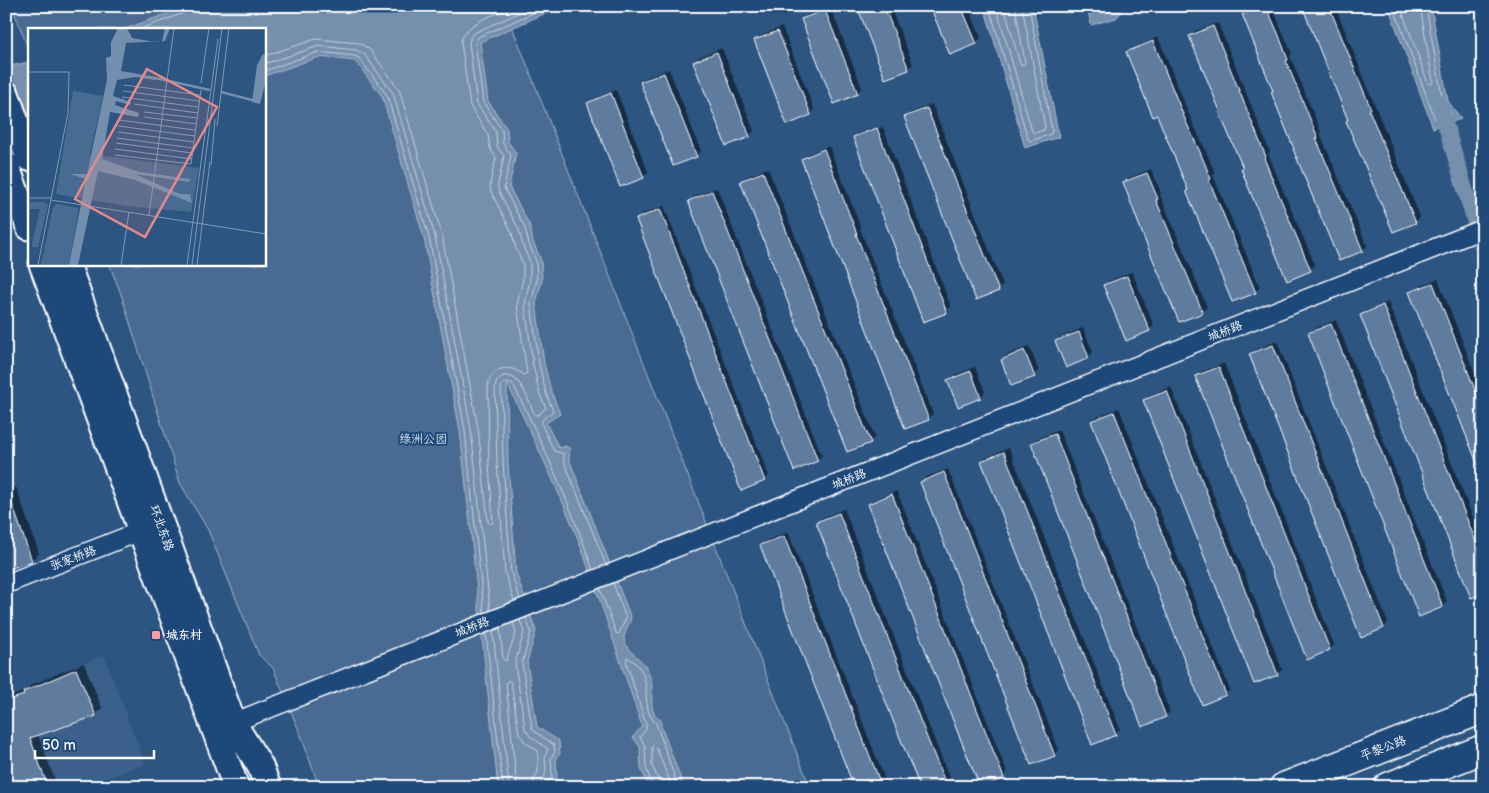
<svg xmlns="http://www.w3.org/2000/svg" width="1489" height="793" viewBox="0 0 1489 793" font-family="'Balsamiq Sans','LXGW WenKai TC',sans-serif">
<rect width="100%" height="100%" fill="#2c5582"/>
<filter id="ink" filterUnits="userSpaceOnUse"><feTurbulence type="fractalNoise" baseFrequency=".02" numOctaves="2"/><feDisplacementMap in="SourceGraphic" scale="10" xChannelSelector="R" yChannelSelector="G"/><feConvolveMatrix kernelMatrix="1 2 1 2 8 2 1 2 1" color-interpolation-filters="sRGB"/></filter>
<g filter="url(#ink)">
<!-- built -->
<path fill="#3b618b" d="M104,655L145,764L81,787H6V697Z"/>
<!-- green -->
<path fill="#486b92" stroke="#a4b5c8" d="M12,6H504L810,787H319L302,738L273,668L259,655L208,530L180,483L120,291L109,264H264V29H29V51Z"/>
<!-- water -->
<path fill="#748fad" stroke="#acbcce" d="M188,6H562L480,42L488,101L507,129L508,142L516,153L509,187L530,226L533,242L541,260L542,280L536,303L544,363L551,391L560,414L546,423L559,448L566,446L570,449L569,459L631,618C630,623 625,631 624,637C624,650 638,656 645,665C648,670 652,682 652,688C653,701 648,711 661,720V726L684,787H649L641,769L640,747L633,737L642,726C621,664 601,601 578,539C557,486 531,434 507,383L508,463L516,573L536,631L527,662L537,727L559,741L560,754L556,758L557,780L549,787H498L460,431L424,238L382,96L355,61L319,57L264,76V29H125Z
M984,6H1033L1059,137L1025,148Z
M1087,6H1121V13L1116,18L1091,25Z
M1388,6H1431L1448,101L1461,119L1433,128Z
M29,62V146L6,153V67Z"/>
<!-- shadow -->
<path fill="#0007" d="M830,6L862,88L857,93L803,20L807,15Z
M858,6H890L913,64L908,69Z
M932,6H968L981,38L976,43Z
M1258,6H1272L1292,54L1290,56L1321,132L1320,133L1367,246L1362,250L1275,91L1243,15L1248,10Z
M1303,6H1335L1420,217L1415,222L1349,120Z
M1218,23L1270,152L1268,153L1280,183L1315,265L1310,270L1244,168L1191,36L1195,31Z
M782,27L814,109L810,114L755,41L760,36Z
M1158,37L1191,119L1204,147L1215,173L1213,175L1260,287L1255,292L1189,190L1158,113L1128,52L1133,48Z
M722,48L754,131L749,136L695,62L699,57Z
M669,69L701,151L696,156L642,82L646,78Z
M616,90L648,172L643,177L589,103L594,99Z
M932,104L1003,285L998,290L905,118L910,113Z
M882,124L858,134V137L883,127L951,307L946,311L855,138L859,133Z
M829,146L861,228L860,229L933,414L928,419L802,159L807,155Z
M768,168L875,437L870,442L848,451L741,182L746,177Z
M1151,169L1161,193L1160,195L1207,307L1202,312L1125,182L1129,178Z
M717,188L822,456L817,460L690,201L694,196Z
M664,206L769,476L764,480L638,219L642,214Z
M1132,272L1154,326L1149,330L1105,285L1109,281Z
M1438,279L1483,394V475L1411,292L1416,288Z
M1388,302L1483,543V592L1361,315L1366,311Z
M1336,320L1447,602L1442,606L1309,334L1314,329Z
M1083,328L1093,352L1089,357L1066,366L1056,341L1061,337Z
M1277,341L1388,623L1384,627L1250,355L1255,350Z
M1029,346L1039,371L1034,376L1002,360L1007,355Z
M1224,363L1334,645L1330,649L1308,658L1197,377L1201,372Z
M975,367L985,392L981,396L958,405L948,380L953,376Z
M1171,387L1282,669L1278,674L1255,683L1145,401L1149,396Z
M1119,408L1230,690L1225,694L1092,421L1097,417Z
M1059,430L1170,712L1165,716L1032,444L1037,439Z
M1009,448L1120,729L1115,734L982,461L987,457Z
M948,469L1059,750L1054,755L921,482L926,477Z
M16,487L39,553L32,560L6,569V490Z
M897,491L1007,772L1003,777L870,504L874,500Z
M844,509L953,787H921L817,523L822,518Z
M788,532L888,787H856L762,546L766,541Z
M84,663L102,708L95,715L38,734L57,785L55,787H11L6,774V698L26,690L31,685Z"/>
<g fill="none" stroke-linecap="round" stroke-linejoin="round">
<!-- shore -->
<path stroke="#c7d2de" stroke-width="1" d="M549,6L478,37L475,43L483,102L502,130L503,144L511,155L504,188L525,228L529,244L536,261L537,279L531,304L539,364L546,393L553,411L543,419L541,423L554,451L564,454V461L606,565
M989,6L1028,139L1030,141L1051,134L1052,132L1029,6
M996,6L1032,131L1035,133L1044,130L1045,127L1022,6
M1004,6L1020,64L1023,65L1025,63L1015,6
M1393,6L1435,119L1438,121L1450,117L1451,114L1443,102L1426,6
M1400,6L1428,83L1431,84L1433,82L1420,6
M140,29L184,13L187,6
M264,56L316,39L359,43L369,49L399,89L442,235L478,428L488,522L491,524L493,522L489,464L488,385C492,366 510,364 524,375L527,373L517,305L523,278V264L516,249L512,233L491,192L490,183L496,158L490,148L488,135L470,106L461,42C464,22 498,14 515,6
M264,64L319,46L356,50L364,54L393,93L435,236L471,429L490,610
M264,71L318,52L355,56L359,58L387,95L429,237L465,430L484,613
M600,589L616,633L619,634L626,618L613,583
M520,599L511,573L503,463L501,387L505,382H509L513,384C543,444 571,506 593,570
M514,601L505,573L497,463L495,388L497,380L504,376C522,374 528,402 535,415H538L546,408L540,395L533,365L525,305L530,279V262L523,246L519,230L498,190V184L504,156L497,146L496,132L477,104L469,43L471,36L476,32L534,6
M526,618L531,632L522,663L532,728L534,731L554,745L555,752L551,758L552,777L547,782V787
M520,620L524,632L515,663L525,729L530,736L548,749C542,760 548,766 545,775C544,780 541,781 540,787
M500,628L503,659L506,661L516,632L513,623
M493,631L509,787
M486,633L503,787
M517,787L506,683L508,680L511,682L519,734L525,742L538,751V772L534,779L533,787
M653,787L646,768L645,746L640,737L646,729V725L626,661L627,657C659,675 636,705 656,723L678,787
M660,787L659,781L652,766V747L654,745L656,747L672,787"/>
<!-- canal -->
<path stroke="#748fad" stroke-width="16" d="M1439,103L1483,249"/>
</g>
<!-- building -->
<path fill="#5e7c9f" stroke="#fff" d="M857,6H884L909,70L885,79Z
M930,6H961L977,44L950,55Z
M1263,6H1266L1278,33L1288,60L1286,61L1318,138H1316L1363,251L1339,261L1293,149H1294L1271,92L1273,91L1242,14Z
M1302,6H1329L1331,11L1371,109L1369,110L1416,223L1393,232L1346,121L1348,120Z
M825,10L858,94L834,104L801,19Z
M1213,26L1266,157L1264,158L1276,188L1311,271L1287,281L1252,196L1241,169L1243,168L1219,112L1220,111L1189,36Z
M778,31L811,115L787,125L754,40Z
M1153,41L1187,124L1200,152L1211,179L1209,180L1256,293L1232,302L1197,217L1186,191L1188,190L1157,115L1153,117L1126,52Z
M717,52L750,137L726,146L693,62Z
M664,73L697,157L673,166L640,82Z
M611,93L644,178L620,187L587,103Z
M927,108L999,291L976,300L904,117Z
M877,128L947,313L923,322L853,137Z
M824,149L857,234H856L929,420L905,429L801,159Z
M763,172L871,443L847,452L740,181Z
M1147,173L1158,199L1156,200L1203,313L1179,322L1144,238L1123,182Z
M712,191L818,461L794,471L688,201Z
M660,209L765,481L741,491L636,219Z
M1127,276L1150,331L1126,341L1103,285Z
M1433,283L1483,410V478L1409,292Z
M1383,305L1483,560V594L1471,598L1360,315Z
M1331,324L1443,607L1419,617L1308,333Z
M1079,332L1089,358L1066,368L1055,341Z
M1273,345L1384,628L1361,638L1249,354Z
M1024,350L1035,377L1011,386L1001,360Z
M1219,367L1330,650L1307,660L1195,376Z
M971,371L981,398L958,407L947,380Z
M1167,391L1278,675L1254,684L1143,400Z
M1114,412L1226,695L1202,705L1091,421Z
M1055,434L1166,717L1142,727L1031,443Z
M1004,452L1116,735L1092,745L981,461Z
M944,472L1055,756L1031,765L920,482Z
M6,492H8L32,561L6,570Z
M892,494L1004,778L982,787H980L958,733L868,504Z
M839,513L928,740L947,787H920L894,723L816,522Z
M784,536L828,649L882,787H854L771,574L760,545Z
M76,669L96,716L30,738L48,787H10L6,778V701L24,695L23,692Z"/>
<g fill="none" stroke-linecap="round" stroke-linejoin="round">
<defs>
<path id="street" d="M6,584L141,531
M222,727L1483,229"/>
<path id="secondary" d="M6,94L29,158
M6,165L29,227
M42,264L236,787
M67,264L233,723L260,766L268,787"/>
<path id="primary" d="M1284,787L1483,709"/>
<path id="highway" d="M1388,787L1483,749"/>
</defs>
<!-- street casing -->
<use href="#street" stroke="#fff" stroke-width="21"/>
<!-- secondary casing -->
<use href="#secondary" stroke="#fff" stroke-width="29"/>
<!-- primary casing -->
<use href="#primary" stroke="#fff" stroke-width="31"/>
<!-- highway casing -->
<use href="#highway" stroke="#fff" stroke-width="31"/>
<!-- street -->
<use href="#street" stroke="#1f4a7a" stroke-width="18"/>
<!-- secondary -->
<use href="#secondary" stroke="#1f4a7a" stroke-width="25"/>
<!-- primary -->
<use href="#primary" stroke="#1f4a7a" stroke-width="28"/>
<!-- highway -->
<use href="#highway" stroke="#1f4a7a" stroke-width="28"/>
</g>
</g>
<!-- markers -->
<rect fill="#ff9aa2" stroke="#1f4a7a" stroke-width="2" x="151" y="630" width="10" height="10" rx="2.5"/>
<g text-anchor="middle" stroke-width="4" stroke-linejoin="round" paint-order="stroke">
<!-- street labels -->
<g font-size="12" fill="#fff" stroke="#1f4a7a">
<text transform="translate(1225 331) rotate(-21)" y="4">城桥路</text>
<text transform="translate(849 479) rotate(-21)" y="4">城桥路</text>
<text transform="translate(162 528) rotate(70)" y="4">环北东路</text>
<text transform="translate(73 558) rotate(-21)" y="4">张家桥路</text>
<text transform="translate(472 627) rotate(-21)" y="4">城桥路</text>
<text transform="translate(1383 748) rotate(-21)" y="4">平黎公路</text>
</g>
<!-- park labels -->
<g font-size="12" fill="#dae1e9" stroke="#1f4a7a">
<text x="423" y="443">绿洲公园</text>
</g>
<!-- poi labels -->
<g font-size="12" font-weight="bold" fill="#fff" stroke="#1f4a7a" text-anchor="start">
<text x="166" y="639">城东村</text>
</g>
</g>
<!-- overview -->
<g transform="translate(28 28)">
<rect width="238" height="238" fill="#2c5582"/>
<path d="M45,63L75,68L62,126L171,140L163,184L98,178L28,166ZM0,174H17L20,177L10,219H4V215L12,181H0ZM29,176L51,180L41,237H13L25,179Z" fill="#486b92"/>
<path d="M90,0H99L104,10L127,14L134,13L137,0H142L137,13L98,15L93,43L128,49V52L107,49L89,52L85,68L103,74L102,77L88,73L87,77L111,85L110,89L82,84L74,131L111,144L163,151L161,154L107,146L152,166H162L164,175L107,152L70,143L50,237H41L58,151L42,146H59L79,52L78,30L83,28V14ZM235,26L237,27V56L232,76L224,74L229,37Z" fill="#748fad"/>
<path fill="none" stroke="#748fad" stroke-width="2.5" d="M127,50L182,62M193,64L228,73"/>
<path fill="none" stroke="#8099b4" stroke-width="1" d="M0,44H41L40,85L10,237M173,55L181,0M96,57L172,67M95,63L171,73M94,69L170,79M106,76L170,85M116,84L169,90M116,89L168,96M91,92L167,102M90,98L167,108M189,98L201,0M90,104L166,114M89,110L165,120M88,115L164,125M87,121L164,131M87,127L163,136L173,62M183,137L187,91M0,170H23M23,172L238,206M121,187L146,0M93,237L101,184M159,237L190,11M164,237L194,0M169,237L182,134"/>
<path fill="#e88989" fill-opacity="0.15" stroke="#e88989" stroke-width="2.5" d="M119,41L189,79L117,209L47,171Z"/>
<rect width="238" height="238" fill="none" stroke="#fff" stroke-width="2.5"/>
</g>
<!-- margin -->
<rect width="1489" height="793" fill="none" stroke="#1f4a7a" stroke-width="25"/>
<rect x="12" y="12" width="1464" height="768" fill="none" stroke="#fff" stroke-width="2" filter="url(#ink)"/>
<!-- scale -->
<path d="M35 750v8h119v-8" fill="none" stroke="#ffffff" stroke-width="2.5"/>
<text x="42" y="750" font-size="15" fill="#ffffff" stroke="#1f4a7a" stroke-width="4" paint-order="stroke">50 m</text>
</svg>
